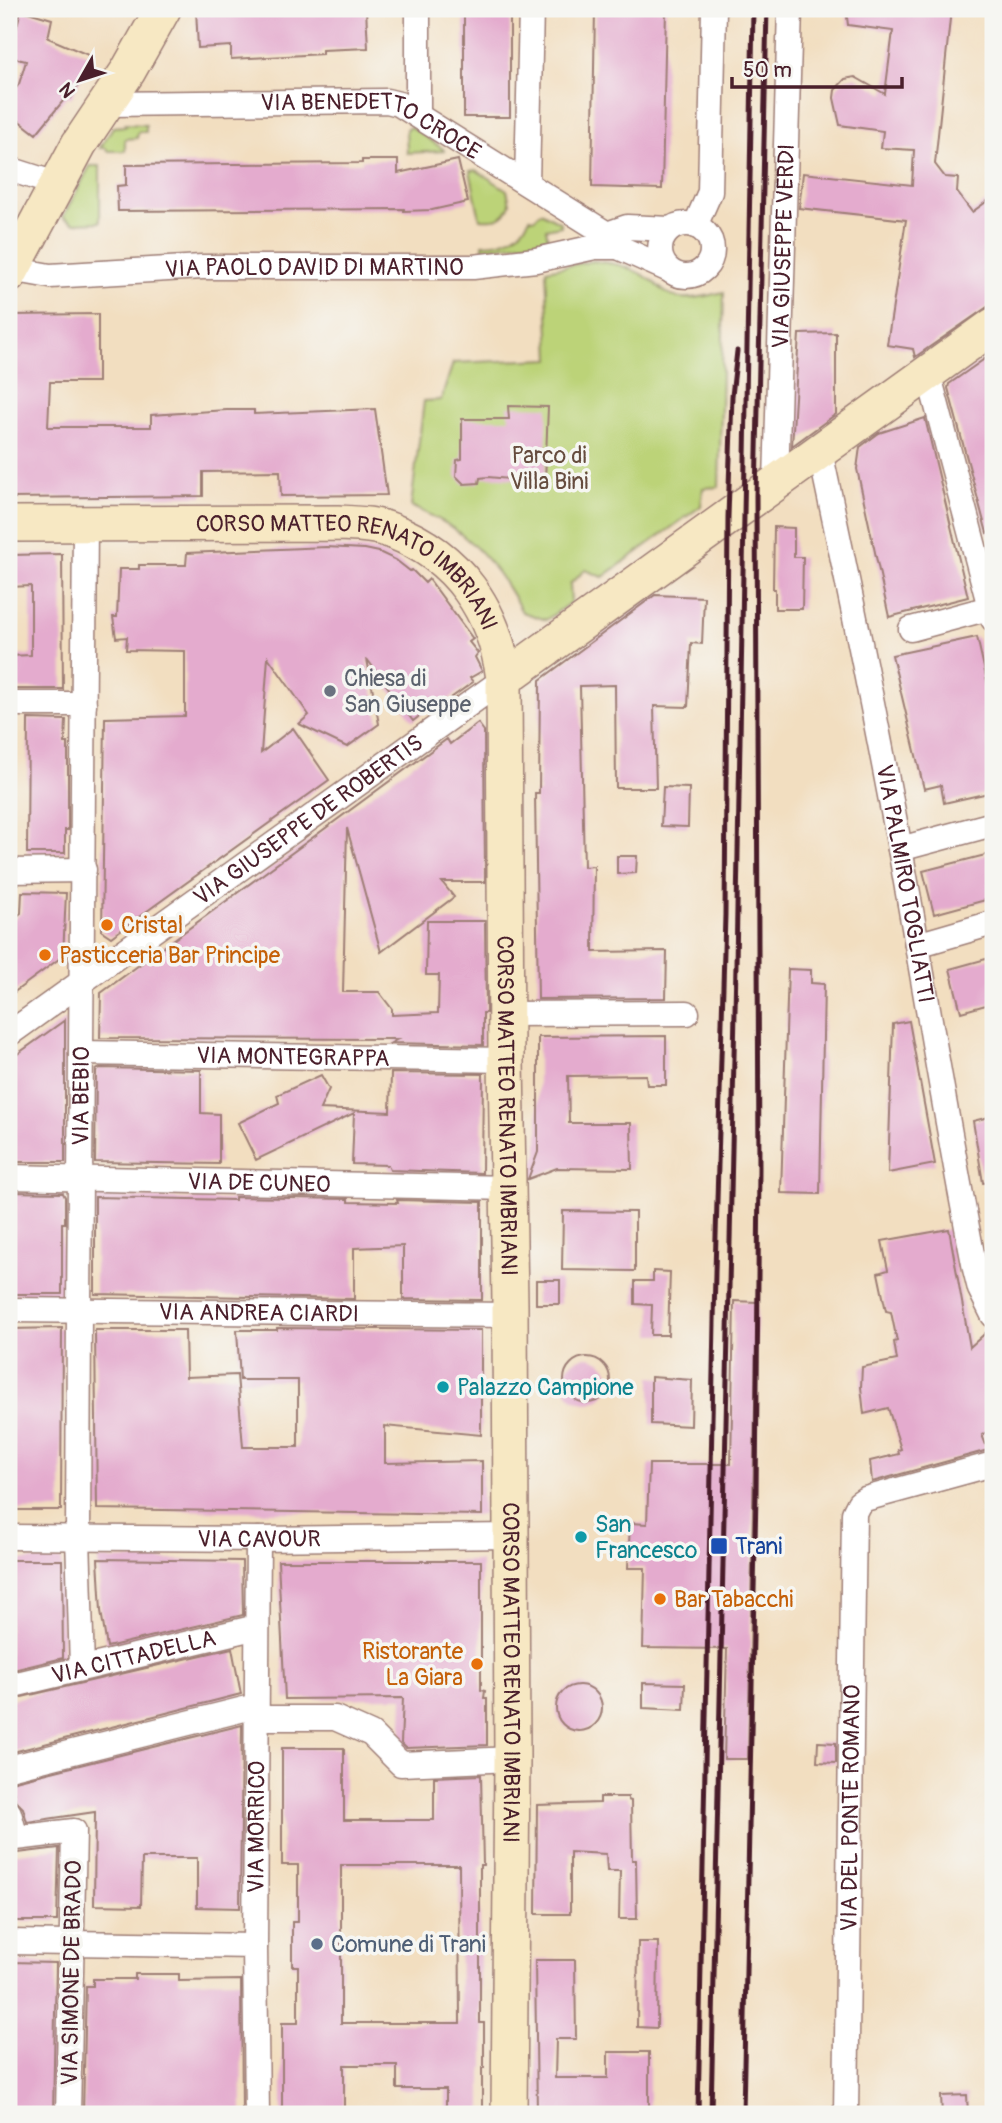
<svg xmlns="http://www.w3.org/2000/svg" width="1002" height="2123" viewBox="0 0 1002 2123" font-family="Pangolin,sans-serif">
<rect width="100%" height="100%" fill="#f6f6f2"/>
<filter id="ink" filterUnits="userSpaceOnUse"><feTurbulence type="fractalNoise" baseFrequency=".0143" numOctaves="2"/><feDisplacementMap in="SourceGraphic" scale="14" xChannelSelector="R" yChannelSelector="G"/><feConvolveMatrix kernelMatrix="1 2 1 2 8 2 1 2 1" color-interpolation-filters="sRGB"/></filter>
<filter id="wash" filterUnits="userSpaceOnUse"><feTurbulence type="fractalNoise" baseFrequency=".00686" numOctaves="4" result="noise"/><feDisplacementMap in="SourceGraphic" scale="28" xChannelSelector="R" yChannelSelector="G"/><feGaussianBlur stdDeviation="1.57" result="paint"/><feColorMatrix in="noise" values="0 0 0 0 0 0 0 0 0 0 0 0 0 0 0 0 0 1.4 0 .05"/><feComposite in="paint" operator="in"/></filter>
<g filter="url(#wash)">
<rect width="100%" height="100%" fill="#f2dec0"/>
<!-- green -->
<path fill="#bcd378" stroke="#837952" stroke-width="2" d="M125,124L146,125V132H138L137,138L125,139V151H107L106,148H100L113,127L125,126Z
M411,127L443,149L444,151L407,153L406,129Z
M90,166H100V222L74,223L63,217Z
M476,170L507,190L510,204C505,220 494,220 480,219L470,171Z
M541,212L561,223V226L546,229L548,239L483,249V244C504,244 520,237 530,218L534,219Z
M593,261C615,263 632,267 651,280C660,287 667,296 679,298C694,300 710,295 724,292L719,487L703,488L701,506L603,577L585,570L570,584L571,602L546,620L522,612C505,579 482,548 451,527C439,518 424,513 411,506L424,401L441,400L453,363L550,359L546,270Z"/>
<g id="blocks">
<!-- building -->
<path fill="#e4abce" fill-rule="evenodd" d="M196,9H366L368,48L322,50V54L231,59V46L198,48Z
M464,9H510V117H464Z
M595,9H666L662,189L592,187Z
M846,9H951L935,164L945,177L958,178L957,192L972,212L993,197V303L915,357L913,349L887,345L906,220L799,208L803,173L912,185L914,150L881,148L883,131L840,125L834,98L835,90L845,79L855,77L885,94L893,31L848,25Z
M21,10L52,19L48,38L93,57L71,98L67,96L36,134L9,113V97L19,84L26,61L9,57Z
M362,160H398V173L458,160L468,202L432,210L404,211V209L118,211L117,186L126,185V165L362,163Z
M98,314V382H50L48,427H151V415L227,410H254V414L375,409L387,495L281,496L280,471L203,472V496L9,498V315Z
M836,333V414L792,446L799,334Z
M993,353V532L987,533L948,388L949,384Z
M508,406L548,407L545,482L488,477L480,478L479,483L464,484L456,476L457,460L462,459V419H509Z
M925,418L968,597L889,617L857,469L860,447L879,433Z
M774,527L794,528V557H803L802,609H775V589H773Z
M326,547L365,549L379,552L396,560L410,571L412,570L425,583L429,579L473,639L469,642L478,653L475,657L482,671L470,678L473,682L441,705L439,701L413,721L367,659L379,724L347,747L299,724L309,715L268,657L261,753L293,728L329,780L111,937L102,931L105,718L185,716V651L126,650L127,637L116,638L113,617H117L119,569H139V565H186L187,553Z
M62,554L63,689H9V656L31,655V586L9,587V555Z
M655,595L704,597L702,644L691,643L688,707L654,706L656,788H616L615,685L580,686L584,867L594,866L593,952L667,951L666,998L538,999L535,793H539L540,680Z
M977,637L993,707V792L944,803L941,785L924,789L892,655Z
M28,719L66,720L65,743H68V830H65V853H27Z
M478,723L484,731L485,882H442L454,897L381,952L347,828L343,992H379L392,1009V1015L438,1013L439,975H426L427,921H485L486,1013H483V1045L391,1043L398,1039H391L100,1038L101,993L447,739L450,744Z
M663,787L689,788L688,827L661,826Z
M993,853V898L934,914L923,871Z
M617,856H637L636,873L617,874Z
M22,892L66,893L63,956L9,996V922L21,913Z
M993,957V1003L961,1012L950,969Z
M788,969L811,970V983L824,984L820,1194L781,1193Z
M65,1020V1162H9V1060Z
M909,1021L935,1164L888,1173L893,1024Z
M666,1036V1085H647L646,1075L568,1076L569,1123H631L632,1169L557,1168L528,1179L538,1152V1037Z
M100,1068L201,1070V1113L219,1114V1164L95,1162L96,1070Z
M391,1073L483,1074L482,1173L390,1170L388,1165L352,1164L354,1113L256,1160L238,1123L279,1103L277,1095L321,1075L329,1089L320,1109L390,1112Z
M993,1116V1182L983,1183L973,1121Z
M9,1192L63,1193L65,1197V1223H62V1294H9Z
M95,1197L235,1200V1197L348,1199V1202L398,1203L397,1200L482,1202V1300L403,1299V1246L354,1248V1299L95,1294Z
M563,1211L635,1212V1271L562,1270Z
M949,1229L970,1347L990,1329L993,1330V1428L982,1435L988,1450L872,1482L870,1461L899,1454L898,1450L901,1449L888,1408L864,1414L861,1387L862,1367L897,1360L894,1342L897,1341L891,1312L886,1311L878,1273L888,1270L882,1241Z
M653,1271L670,1272L668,1335H651L652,1305L635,1304V1281H653Z
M536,1280H560V1304H536Z
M734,1301L757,1302L748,1759H724L727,1649L643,1648L645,1568H628L630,1523L647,1524L649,1464H731Z
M62,1328L61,1510H9V1329Z
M277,1328L481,1330V1435L385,1426V1463L482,1461V1515L97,1509L95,1330H185L186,1377L237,1375L243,1447H298V1380H240L237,1330H277Z
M564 1380a23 23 0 1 1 46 0a23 23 0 1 1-46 0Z
M651,1377L692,1380L691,1426L651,1424Z
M98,1559L242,1561L243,1615L107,1647L101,1611Z
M9,1560H62L63,1658L9,1671Z
M278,1561H481V1690L485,1691L484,1698H487V1745L406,1748L401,1743L403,1698L285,1699Z
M232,1648L241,1694L9,1753V1700Z
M643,1683L685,1684L684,1710L643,1708Z
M556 1708a23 23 0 1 1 46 0a23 23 0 1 1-46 0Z
M242,1725L240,1908L197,1907V1858H142L141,1906L94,1905L95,1812L27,1822L23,1808L15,1800L11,1782Z
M818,1742L836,1743V1763L817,1762Z
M282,1748H344V1820H434V1777L481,1775L483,1865H480V2023H484V2068H482V2114H446V2089H397V2065H344V2114H282V2023H298V1966H292V1922H298V1865H282ZM341,1865H459L460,2023H341Z
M600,1797H628V1800L631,1801L632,1860H636L637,1919H619L620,1871H607L606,1854L570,1852V1914H536L537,1805L600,1803Z
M59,1848L57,1921H9V1851L18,1853Z
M638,1942H658L657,2028L637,2027Z
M535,1960H575L576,2039H556L555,2078H608V2052H649V2114H537Z
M9,1962L56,1963L53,2114H9Z
M135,1974H179V1981L241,1980L242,2114H83L86,1986H93V1979H135Z
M967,2095L968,2114H942L941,2096Z"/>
</g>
</g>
<g filter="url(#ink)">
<use href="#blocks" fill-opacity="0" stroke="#9e7e76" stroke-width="2"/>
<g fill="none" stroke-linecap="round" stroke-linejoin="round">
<defs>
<g id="street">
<path d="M418,9V114"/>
<path id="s1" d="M107,104L387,101L399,104L607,234L618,247L667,269"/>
<path d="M9,169L56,184"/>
<path d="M527,183L531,9"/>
<circle cx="686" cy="250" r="26"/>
<path d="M695,226L710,192L714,9"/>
<path d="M607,234L627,227L670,229"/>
<path id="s2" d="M11,269L50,276L202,267H473L536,260L595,247H618"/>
<path d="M928,372L993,619"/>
<path id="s3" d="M820,451C855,615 889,780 917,945C936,1054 954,1162 975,1269L980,1289L993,1315"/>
<path id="s4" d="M776,482L790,9"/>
<path d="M911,629L993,607"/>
<path d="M9,704H84"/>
<path d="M900,849L993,824"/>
<path d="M9,871L84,870"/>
<path d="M917,945L993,923"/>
<path d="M506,1014L687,1013"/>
<path id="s5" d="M9,1034L504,679"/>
<path id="s6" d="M81,1053L506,1060"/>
<path id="s7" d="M9,1177L509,1188"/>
<path id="s8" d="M9,1310L510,1315"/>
<path id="s9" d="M9,1537L258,1539L511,1536"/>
<path id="s10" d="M82,1668L78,1537L79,1311L85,523"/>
<path id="s11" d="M9,1686L257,1627"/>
<path d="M256,1718H335L371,1734L401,1764L512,1759"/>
<path d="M9,1768L256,1706"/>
<path d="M9,1813L16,1838L74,1831L68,2114"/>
<path d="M9,1942L255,1946"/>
<path id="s12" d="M257,2114L255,1946L258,1539"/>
<path id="s13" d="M846,2114L854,1513L859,1503L865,1499L993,1464"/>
</g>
<g id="secondary">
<path d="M9,275L79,144L128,71L163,9"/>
<path id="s14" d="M9,524L338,523C356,524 375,524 392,531C458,556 495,611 504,679L506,1060L510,1304L512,1759L509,2114"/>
<path d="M504,679L993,326"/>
</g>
</defs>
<!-- street casing -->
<use href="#street" stroke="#9e7e76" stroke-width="27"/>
<!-- secondary casing -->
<use href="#secondary" stroke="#9e7e76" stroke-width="38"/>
<!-- street -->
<use href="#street" stroke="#fff" stroke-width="24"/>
<!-- secondary -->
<use href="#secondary" stroke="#f7e8c3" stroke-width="35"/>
<!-- rail -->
<path stroke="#4a1f2b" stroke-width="5" d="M698,2114L715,1272L725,915L728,517L732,396L737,351
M711,2114L736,965L753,9
M743,2114L756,1495L759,1168L756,496L767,9"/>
</g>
</g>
<!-- markers -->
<circle fill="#6b7280" stroke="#f6f6f2" stroke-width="2.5" cx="330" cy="691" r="7"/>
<g fill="#e8710a" stroke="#f6f6f2" stroke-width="2.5">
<circle cx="107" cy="925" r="7"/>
<circle cx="45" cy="955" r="7"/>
<circle cx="660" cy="1599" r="7"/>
<circle cx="477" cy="1664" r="7"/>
</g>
<g fill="#0f9aa8" stroke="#f6f6f2" stroke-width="2.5">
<circle cx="443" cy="1387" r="7"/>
<circle cx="581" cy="1537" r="7"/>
</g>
<rect fill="#1a4fb4" stroke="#f6f6f2" stroke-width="2.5" x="710" y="1537" width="18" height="18" rx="3.5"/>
<circle fill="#5c6f8a" stroke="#f6f6f2" stroke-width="2.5" cx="317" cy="1944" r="7"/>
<g text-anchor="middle" stroke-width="7" stroke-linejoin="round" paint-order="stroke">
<!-- street labels -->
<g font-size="23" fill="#4a1f2b" stroke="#f6f6f2">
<text dy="8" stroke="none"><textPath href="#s1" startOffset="270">VIA BENEDETTO CROCE</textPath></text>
<text dy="8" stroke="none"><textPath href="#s4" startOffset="236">VIA GIUSEPPE VERDI</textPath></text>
<text dy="8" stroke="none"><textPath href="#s2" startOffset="304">VIA PAOLO DAVID DI MARTINO</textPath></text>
<text dy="8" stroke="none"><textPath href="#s14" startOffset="357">CORSO MATTEO RENATO IMBRIANI</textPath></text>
<text dy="8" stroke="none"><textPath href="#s5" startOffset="368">VIA GIUSEPPE DE ROBERTIS</textPath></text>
<text dy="8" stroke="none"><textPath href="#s3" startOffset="441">VIA PALMIRO TOGLIATTI</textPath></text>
<text dy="8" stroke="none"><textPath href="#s6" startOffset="212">VIA MONTEGRAPPA</textPath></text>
<text dy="8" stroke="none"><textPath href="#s10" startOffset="572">VIA BEBIO</textPath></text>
<text dy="8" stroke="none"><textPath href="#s14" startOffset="1006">CORSO MATTEO RENATO IMBRIANI</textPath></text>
<text dy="8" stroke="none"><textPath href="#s7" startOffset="250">VIA DE CUNEO</textPath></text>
<text dy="8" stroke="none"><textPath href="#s8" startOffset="250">VIA ANDREA CIARDI</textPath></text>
<text dy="8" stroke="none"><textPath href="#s9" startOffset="250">VIA CAVOUR</textPath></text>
<text dy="8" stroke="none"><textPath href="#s11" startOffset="128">VIA CITTADELLA</textPath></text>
<text dy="8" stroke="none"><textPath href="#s14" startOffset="1573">CORSO MATTEO RENATO IMBRIANI</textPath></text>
<text dy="8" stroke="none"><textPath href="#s13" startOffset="306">VIA DEL PONTE ROMANO</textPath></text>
<text dy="8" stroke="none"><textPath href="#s12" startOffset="287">VIA MORRICO</textPath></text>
<text transform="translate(71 1973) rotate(-89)" y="8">VIA SIMONE DE BRADO</text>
</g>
<!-- park labels -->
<g font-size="23" fill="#664c3e" stroke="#f6f6f2">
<text x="549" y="463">Parco di<tspan x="549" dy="26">Villa Bini</tspan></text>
</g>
<!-- worship labels -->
<g font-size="23" fill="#5b616d" stroke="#f6f6f2" text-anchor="start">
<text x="344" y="686">Chiesa di<tspan x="344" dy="26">San Giuseppe</tspan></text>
</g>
<!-- food labels -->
<g font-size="23" fill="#c56008" stroke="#f6f6f2" text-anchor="start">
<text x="121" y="933">Cristal</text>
<text x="59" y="963">Pasticceria Bar Principe</text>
<text x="674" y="1607">Bar Tabacchi</text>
<text x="463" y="1659" text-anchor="end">Ristorante<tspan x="463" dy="26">La Giara</tspan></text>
</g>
<!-- culture labels -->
<g font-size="23" fill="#0d838f" stroke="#f6f6f2" text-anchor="start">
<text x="457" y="1395">Palazzo Campione</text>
<text x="595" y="1532">San<tspan x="595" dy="26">Francesco</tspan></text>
</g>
<!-- transit labels -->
<g font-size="23" fill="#164399" stroke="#f6f6f2" text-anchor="start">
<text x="735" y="1554">Trani</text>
</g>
<!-- service labels -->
<g font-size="23" fill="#4e5e75" stroke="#f6f6f2" text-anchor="start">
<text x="331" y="1952">Comune di Trani</text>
</g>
</g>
<!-- margin -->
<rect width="1002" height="2123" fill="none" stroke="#f6f6f2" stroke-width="35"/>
<!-- north arrow -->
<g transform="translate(80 80) rotate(231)" stroke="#f6f6f2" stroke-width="5" paint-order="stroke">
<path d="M0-5L12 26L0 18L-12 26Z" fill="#4a1f2b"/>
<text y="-10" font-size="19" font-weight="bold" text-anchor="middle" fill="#4a1f2b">N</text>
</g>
<!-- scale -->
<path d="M732 77v10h170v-10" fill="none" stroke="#4a1f2b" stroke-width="3.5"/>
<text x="743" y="77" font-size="21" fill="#4a1f2b" stroke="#f6f6f2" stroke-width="5" paint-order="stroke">50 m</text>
</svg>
